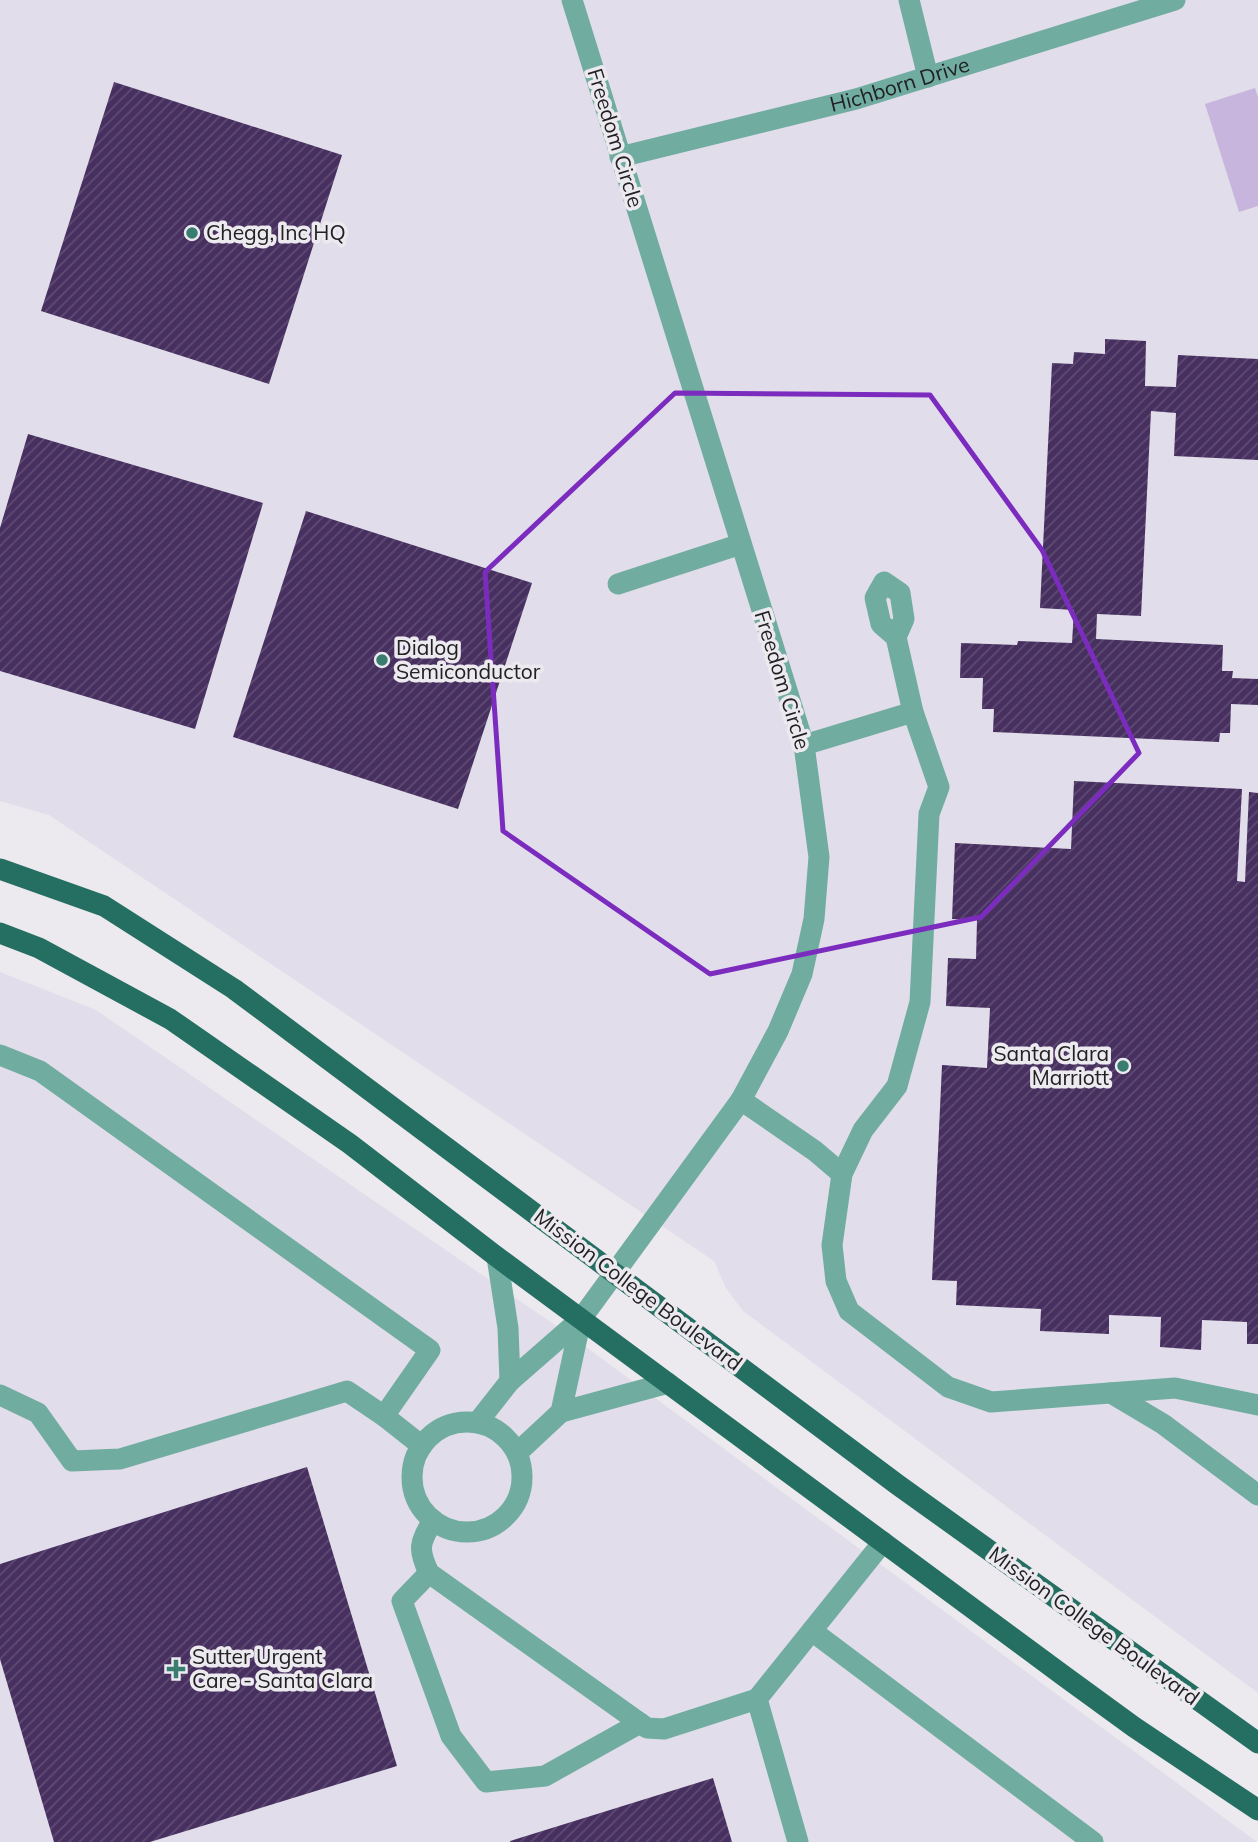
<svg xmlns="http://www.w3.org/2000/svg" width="1258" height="1842" viewBox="0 0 1258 1842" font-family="Mulish,sans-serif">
<defs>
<pattern id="building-hatch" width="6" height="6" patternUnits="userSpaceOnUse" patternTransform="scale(1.75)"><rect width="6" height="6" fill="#473060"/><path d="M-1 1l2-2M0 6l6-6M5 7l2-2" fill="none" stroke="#5e4c73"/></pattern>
</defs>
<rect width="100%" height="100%" fill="#ece9ef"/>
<!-- built -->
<path fill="#e2ddea" d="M0,0H1258V1693L743,1311L726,1288L714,1261L49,815L0,801Z
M0,972L96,1010L571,1336L1257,1842H0Z"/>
<!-- pitch -->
<path fill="#c7b5dd" d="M1255,88L1258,97V206L1239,212L1205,104Z"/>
<!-- building -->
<path fill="url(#building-hatch)" d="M114,82L342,155L269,384L41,311Z
M1105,339L1146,341L1145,386L1176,387L1178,355L1258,359V460L1174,456L1176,413L1151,411L1141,616L1097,614L1096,639L1223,645L1222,671H1233L1232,678L1258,679V705L1231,704L1230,733H1220L1219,742L993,732L994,709H982L983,678H960L961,643L1017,645L1018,641L1072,643L1074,610L1040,608L1052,363L1073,364L1074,352L1105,354Z
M28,434L263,503L195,729L0,671V528Z
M306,511L532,583L458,809L233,737Z
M1074,781L1242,789L1237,881L1245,882L1249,792L1258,793V1344H1247V1322L1202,1320L1201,1350L1160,1347L1161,1317L1109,1315V1334L1040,1331L1041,1309L956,1305L957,1281L932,1280L942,1065L987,1068L990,1008L946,1006L948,958L976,959L977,920L952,919L955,843L1071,849Z
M307,1467L397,1766L150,1842H54L0,1659V1564Z
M713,1778L732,1842H510V1841Z"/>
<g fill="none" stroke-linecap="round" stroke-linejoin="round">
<!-- minor -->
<g stroke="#70aca0" stroke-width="21">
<path d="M909,0L928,77"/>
<path id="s1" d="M620,157L856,99L1175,0"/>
<path d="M618,584L741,544"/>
<path d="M913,712L939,787L929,814L920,1002L897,1086L863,1130L842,1174L832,1245L836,1281L849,1311L948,1387L991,1402L1175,1388L1258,1405"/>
<path d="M804,745L913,712L896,637L881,624L875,598L884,582L900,593L904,619L896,637"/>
<path d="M0,1055L40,1071L430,1350L384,1416L422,1446"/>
<path d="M741,1100L815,1151L842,1174"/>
<path d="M497,1257L508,1328L510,1381"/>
<path d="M1111,1393L1163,1424L1258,1495"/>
<path d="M0,1395L38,1413L72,1461L120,1459L347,1391L384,1416"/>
<path d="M561,1412L668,1383"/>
<circle cx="467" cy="1477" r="55"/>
<path d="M477,1423L510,1381L581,1319L741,1100L778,1031L802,974L814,919L819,857L804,745L572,0"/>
<path d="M517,1453L561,1412L581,1319"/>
<path d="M433,1520C420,1543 417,1548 429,1573L647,1728L664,1729L757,1699"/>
<path d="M429,1573L402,1601L451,1736L486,1782L545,1776L640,1723"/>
<path d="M812,1631L1093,1842"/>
<path d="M798,1842L757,1699L883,1542"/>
</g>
<!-- major -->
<path stroke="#256e62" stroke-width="21" d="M0,869L104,906L234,989L898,1485L1258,1743
M0,933L39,948L170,1019L350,1144L497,1257L1064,1676L1134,1727L1258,1810"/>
</g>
<!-- marked area -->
<path fill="none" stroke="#7b2cbf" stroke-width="5" stroke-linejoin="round" d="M675,393L930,395L1042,550L1139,753L981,917L710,974L503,831L485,572Z"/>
<!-- markers -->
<g fill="#397d71" stroke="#ece9ef" stroke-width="2.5">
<circle cx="192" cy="233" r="7"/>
<circle cx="382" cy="660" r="7"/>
<circle cx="1123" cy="1066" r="7"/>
<path d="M172.5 1658.5h7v7h7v7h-7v7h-7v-7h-7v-7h7z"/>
</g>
<g text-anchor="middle" stroke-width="7" stroke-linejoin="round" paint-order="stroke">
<!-- street labels -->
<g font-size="21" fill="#212022" stroke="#ece9ef">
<text dy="7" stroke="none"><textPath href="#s1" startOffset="289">Hichborn Drive</textPath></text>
<text transform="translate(615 138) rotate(73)" y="7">Freedom Circle</text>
<text transform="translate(782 680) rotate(73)" y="7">Freedom Circle</text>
<text transform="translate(638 1290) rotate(37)" y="7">Mission College Boulevard</text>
<text transform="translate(1094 1626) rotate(36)" y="7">Mission College Boulevard</text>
</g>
<!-- poi labels -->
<g font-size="21" fill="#212022" stroke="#ece9ef" text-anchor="start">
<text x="206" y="240">Chegg, Inc HQ</text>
<text x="396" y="655">Dialog<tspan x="396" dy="24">Semiconductor</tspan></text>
<text x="1109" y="1061" text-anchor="end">Santa Clara<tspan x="1109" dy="24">Marriott</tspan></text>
<text x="192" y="1664">Sutter Urgent<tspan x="192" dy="24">Care - Santa Clara</tspan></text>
</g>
</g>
</svg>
